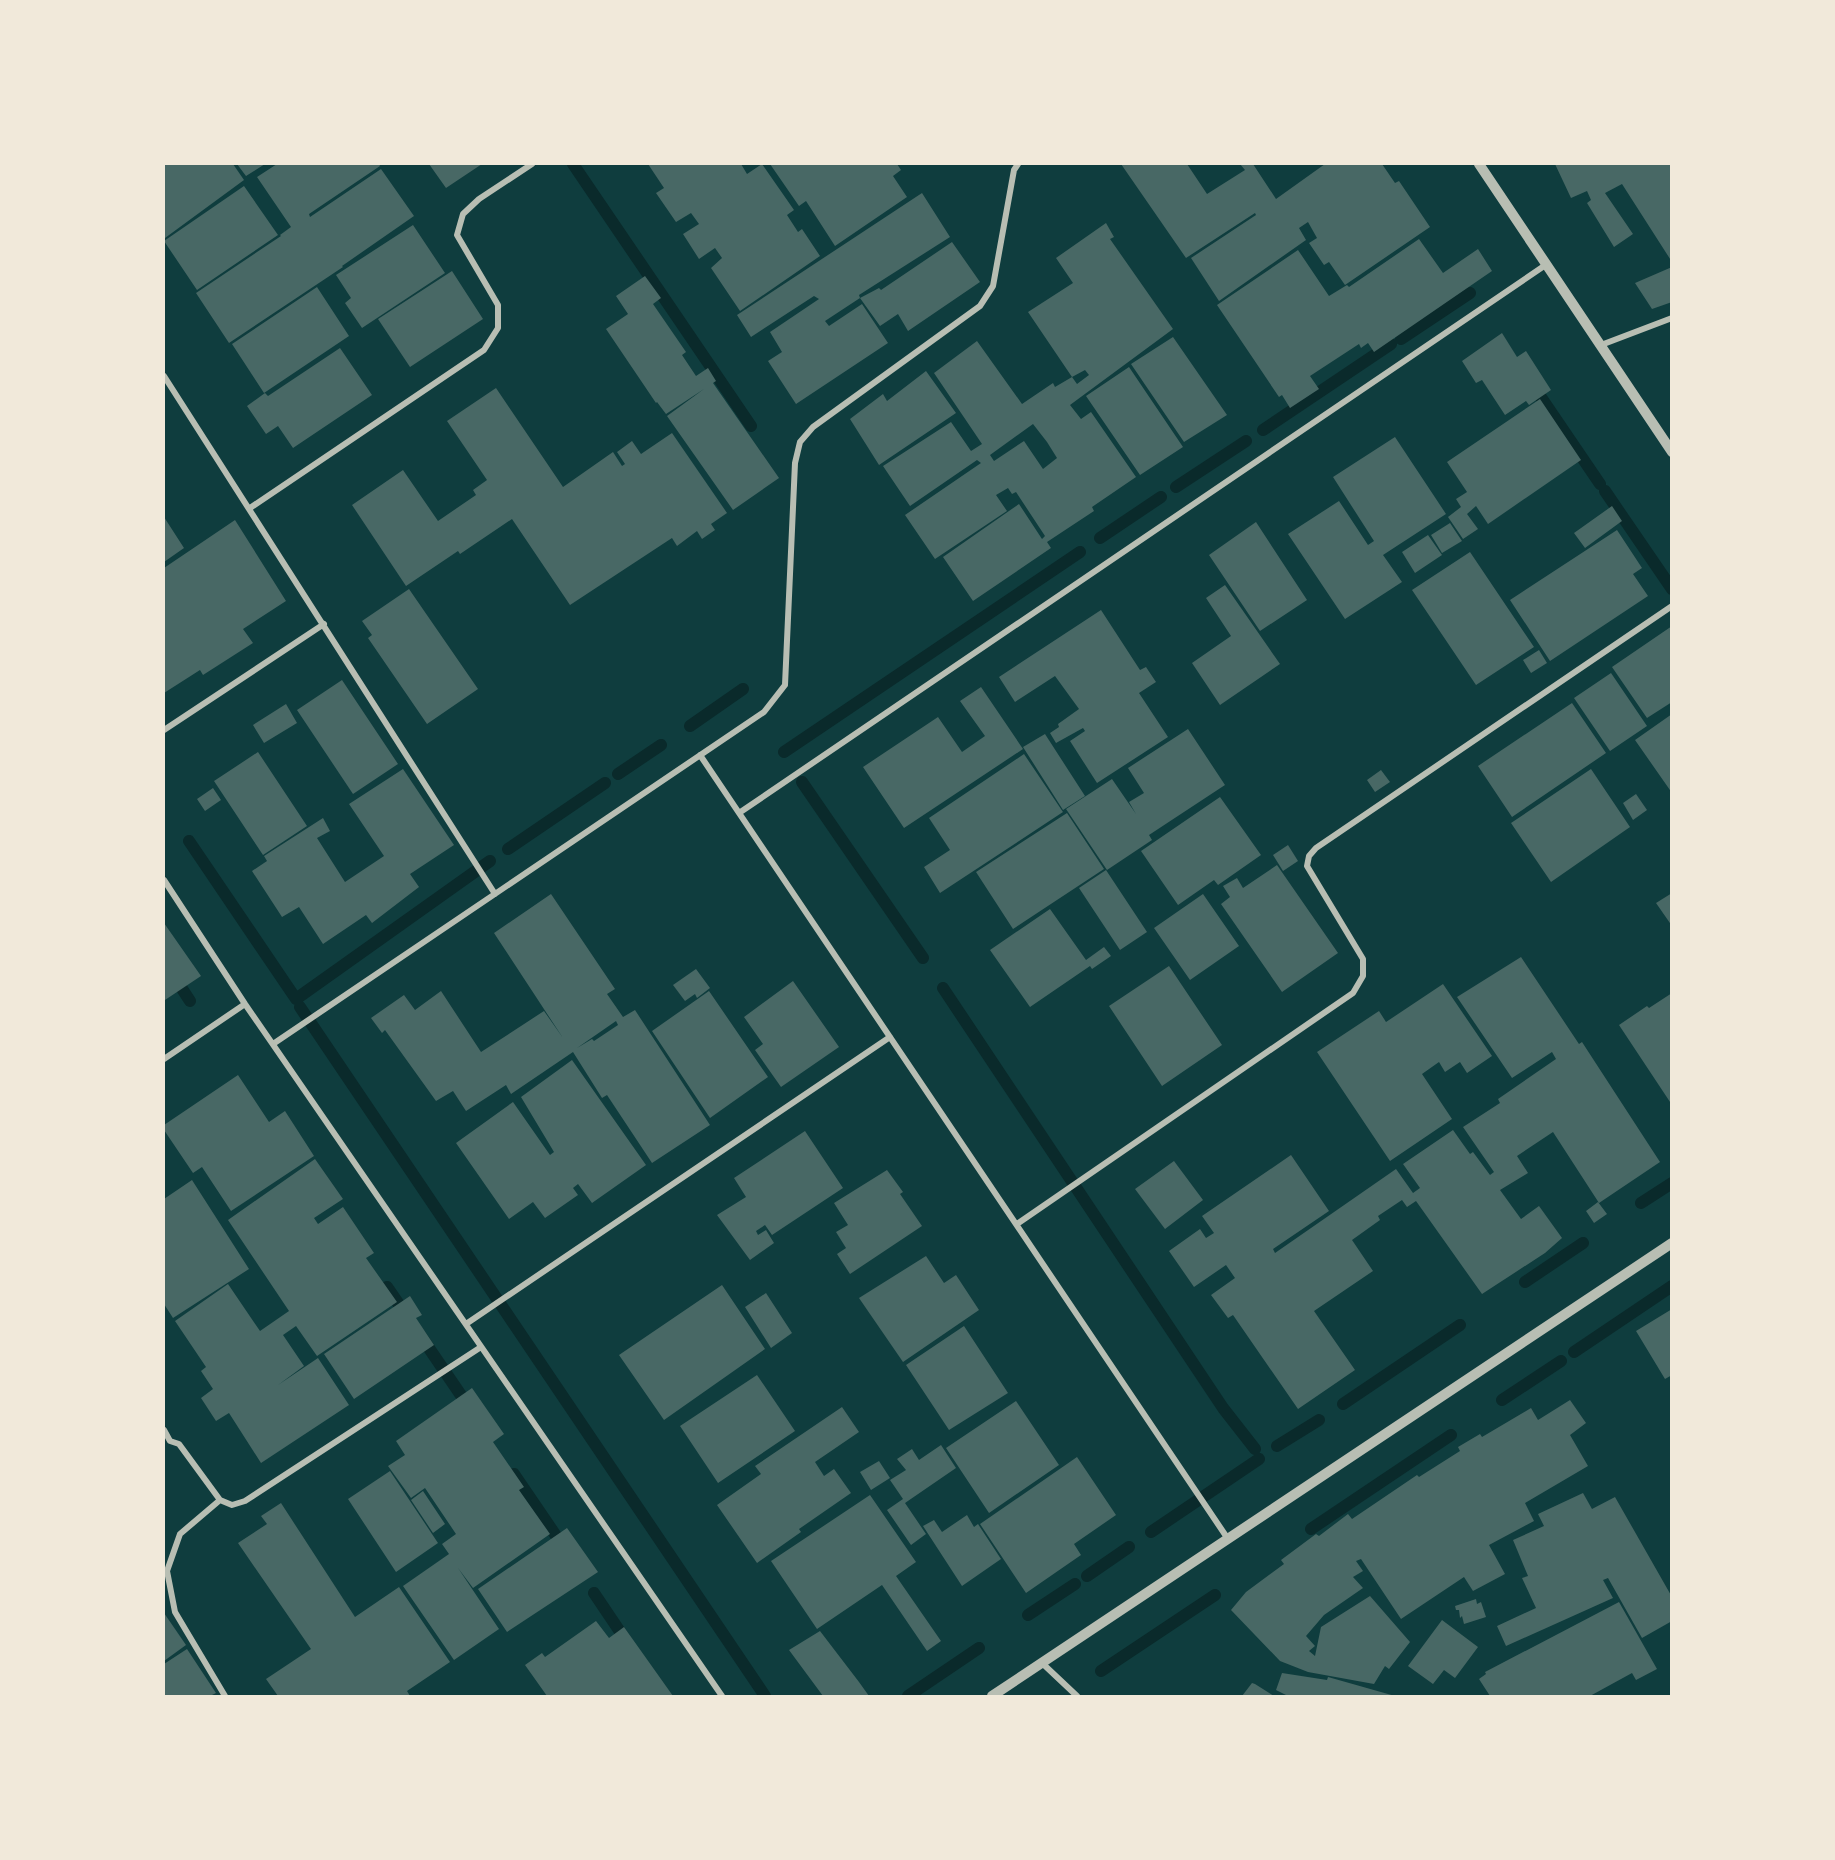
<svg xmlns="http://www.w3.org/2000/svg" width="1835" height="1860" viewBox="0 0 1835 1860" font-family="'Times New Roman',serif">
<rect width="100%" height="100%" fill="#0f3d3e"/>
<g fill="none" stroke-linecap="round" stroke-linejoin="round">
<!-- stream -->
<path stroke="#0a2a2b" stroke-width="12" d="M573,164L751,426
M1401,339L1470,293
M1532,384L1600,484
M1263,430L1391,344
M1176,487L1246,441
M1605,491L1672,589
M1100,538L1161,497
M690,726L743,689
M784,752L1080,552
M618,774L661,745
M802,782L923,958
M189,841L296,999L490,861
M508,849L605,783
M164,961L190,1001
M943,988L1223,1408L1255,1449
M300,1007L765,1696
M1641,1203L1672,1183
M1525,1282L1583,1243
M387,1287L407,1316
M420,1335L469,1407
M1574,1352L1672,1286
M1502,1400L1561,1361
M1343,1404L1460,1325
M1277,1446L1319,1420
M514,1474L565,1549
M1311,1529L1451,1435
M1151,1532L1259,1459
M1087,1576L1129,1547
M594,1593L627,1642
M1028,1615L1075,1584
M1101,1671L1215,1595
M908,1696L979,1648"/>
</g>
<!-- building -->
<path fill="#486865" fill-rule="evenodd" d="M164,164H233L244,180L165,238L164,236Z
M237,164H265L246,176Z
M277,164H379L380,166L309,214L310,217L381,169L414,216L342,266L343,267L229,343L196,293L281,236L280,235L291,227L257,177Z
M429,164H482L446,188Z
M648,164H741L747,174L762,164L794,210L787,215L798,232L802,229L820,256L740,311L711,268L722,258L715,248L699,259L683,234L699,224L691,213L676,222L656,193L664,188Z
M770,164H897L901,170L893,176L907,197L835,246L806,201L799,206Z
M1121,164H1187L1207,194L1245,170L1240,164H1253L1276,199L1325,164H1382L1395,183L1399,181L1430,227L1345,285L1329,262L1324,265L1309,243L1317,238L1308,222L1299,228L1306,240L1219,301L1191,258L1256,215L1255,213L1186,258Z
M1555,164H1672V262L1622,184L1605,193L1633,234L1614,247L1587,203L1591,200L1587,191L1571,198Z
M244,186L278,235L197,290L164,241Z
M922,193L950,237L859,295L860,298L825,321L829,326L862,304L888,343L796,404L768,361L782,352L770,332L819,299L814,296L751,337L737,315Z
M1106,223L1114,237L1110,239L1173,329L1070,405L1081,419L1091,412L1136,477L1092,507L1094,511L1047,542L1051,548L973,601L943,557L1019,504L1042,539L1045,536L1016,492L1012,494L1008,488L996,495L1007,511L935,559L905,515L981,463L977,460L910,506L883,466L951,422L971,451L982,444L934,373L977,341L1022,404L1053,383L1055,387L1072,377L1077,384L1089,375L1085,370L1072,377L1028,312L1073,283L1056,258ZM1033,424L1047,442L1057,458L1043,469L1024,441L994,461L990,455Z
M413,225L445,273L362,328L345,303L351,298L336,275Z
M1419,239L1443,273L1478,249L1492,271L1374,352L1368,343L1361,348L1359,344L1310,376L1319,389L1290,408L1282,395L1279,397L1217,305L1298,250L1329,296L1347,285L1349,287Z
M952,242L980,282L908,331L898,314L880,326L860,298L879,288L881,290Z
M1672,267V302L1652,309L1635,283Z
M452,271L483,319L410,367L378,319Z
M645,276L661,298L653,304L686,352L682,355L696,376L708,368L716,381L713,383L779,478L733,510L667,416L704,389L666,414L657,402L656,403L606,329L628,314L616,296Z
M317,287L349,336L264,393L232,344Z
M1502,333L1517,357L1526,351L1551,390L1529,405L1526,401L1505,415L1482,380L1476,383L1462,361Z
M1173,337L1227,415L1184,442L1131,364Z
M340,348L372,395L293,448L278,426L266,434L247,406L265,393L268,396Z
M1129,367L1183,447L1140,475L1086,396Z
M926,371L956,413L879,465L850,419L883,394L887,401Z
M496,388L563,487L613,452L622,466L625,464L617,452L632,441L641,454L672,433L727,513L711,524L715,530L702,539L697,531L677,546L672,538L570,605L512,519L460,554L458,551L406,586L352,505L403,470L438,521L476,495L473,490L487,480L447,421Z
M1540,399L1581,460L1488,524L1476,506L1467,514L1478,529L1463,539L1448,517L1461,507L1456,499L1467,492L1447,462Z
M1395,437L1446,514L1383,555L1402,582L1345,619L1288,534L1339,501L1368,545L1374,541L1333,477Z
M1612,506L1622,521L1585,548L1574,533Z
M164,517L184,548L164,562Z
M235,520L286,601L243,629L253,643L203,675L200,670L164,693V568Z
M1256,522L1307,600L1260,631L1209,555Z
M1450,523L1462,541L1442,553L1431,535Z
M1617,530L1642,568L1633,574L1648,596L1550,661L1510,600Z
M1428,535L1442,555L1415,573L1402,552Z
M1470,552L1534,647L1476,685L1412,590Z
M1225,585L1280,664L1220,705L1192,663L1231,636L1206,598Z
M409,589L478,689L427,724L368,638L372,635L362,621Z
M1101,610L1140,670L1146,667L1156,682L1139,693L1168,737L1097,783L1070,741L1085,731L1083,728L1056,743L1050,733L1059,727L1058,724L1079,709L1055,676L1015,702L999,677Z
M1672,626V702L1647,718L1612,667Z
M1539,650L1547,663L1531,673L1523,660Z
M1611,673L1647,726L1610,751L1574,698Z
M342,680L398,764L353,794L297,710Z
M981,687L1023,749L904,828L863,767L938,717L962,752L985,736L960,701Z
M1572,703L1606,753L1512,817L1478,766Z
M286,704L297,723L264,743L253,725Z
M1672,714V793L1635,740Z
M1188,729L1225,785L1149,835L1152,840L1107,870L1066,809L1112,779L1136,814L1129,802L1144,793L1128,768Z
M1045,734L1085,796L1063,810L1023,747Z
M258,752L307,826L263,855L214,781Z
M1024,754L1063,812L940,893L924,867L950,850L929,818Z
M403,769L454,845L410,874L419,887L372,923L366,915L323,944L299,907L282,917L252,871L267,861L264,856L323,818L330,831L317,838L345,882L384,856L349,804Z
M1591,769L1630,827L1551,882L1511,823Z
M1381,770L1390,782L1375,792L1367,780Z
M213,788L221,800L205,811L197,799Z
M1636,794L1647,810L1633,820L1623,803Z
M1220,797L1261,855L1218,885L1214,880L1178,905L1141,851Z
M1067,813L1104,869L1013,929L976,872Z
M1288,845L1298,861L1283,871L1273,855Z
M1277,865L1338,953L1282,992L1221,904L1230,897L1223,886L1237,878L1243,888Z
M1106,870L1147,932L1120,950L1079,888Z
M1672,893V926L1656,903Z
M551,894L615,989L607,994L623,1017L635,1010L710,1125L652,1163L607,1095L602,1098L573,1052L511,1094L506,1085L466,1111L453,1091L436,1101L385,1030L382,1033L371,1018L404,995L415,1010L441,991L481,1052L544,1011L563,1038L494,933ZM616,1021L618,1025L594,1041L592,1039L577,1048Z
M1203,894L1239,946L1190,980L1154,928Z
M1050,909L1086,960L1104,947L1111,956L1092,969L1090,966L1030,1007L990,950Z
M164,923L201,976L165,1000L164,998Z
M1521,957L1579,1044L1582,1042L1660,1162L1599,1203L1553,1132L1517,1156L1528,1173L1500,1190L1521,1219L1539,1206L1562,1238L1545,1253L1482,1294L1416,1201L1407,1207L1402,1200L1378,1216L1380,1220L1352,1240L1373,1271L1314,1311L1355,1370L1298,1409L1233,1315L1228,1318L1211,1295L1235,1278L1226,1265L1194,1287L1169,1251L1200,1229L1206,1238L1214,1233L1202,1216L1291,1155L1329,1211L1273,1249L1275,1253L1396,1169L1413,1193L1420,1188L1403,1164L1453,1130L1470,1154L1473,1152L1490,1175L1494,1172L1463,1127L1500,1103L1498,1099L1556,1059L1552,1052L1512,1078L1457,997Z
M1169,966L1222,1045L1162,1086L1109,1006Z
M696,969L710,988L697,998L695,994L685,1001L673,985Z
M793,981L839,1047L781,1087L755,1050L763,1044L744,1017Z
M1443,984L1492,1056L1467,1073L1460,1062L1445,1072L1439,1062L1422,1074L1452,1119L1390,1161L1317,1052L1379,1011L1386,1022Z
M709,991L768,1077L710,1118L652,1031Z
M1672,993V1105L1619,1025L1647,1006L1649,1008Z
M572,1060L646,1165L592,1203L578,1184L573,1188L578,1195L545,1218L533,1202L509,1219L456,1143L513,1102L550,1155L554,1152L521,1097Z
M238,1075L269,1122L285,1111L314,1156L231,1211L202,1167L193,1173L164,1130V1125Z
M805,1131L843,1188L772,1235L765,1225L756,1231L758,1235L766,1230L774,1243L750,1260L717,1215L746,1197L734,1178Z
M315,1159L343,1199L314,1218L318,1224L343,1207L374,1253L366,1258L397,1302L317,1356L296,1326L283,1335L304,1366L278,1385L318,1358L349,1405L261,1463L229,1413L216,1421L201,1398L213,1389L201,1371L206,1367L175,1321L228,1284L260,1331L289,1311L228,1220Z
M1174,1161L1203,1200L1165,1229L1135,1189Z
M887,1170L903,1192L900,1194L922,1226L850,1274L837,1254L846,1248L836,1232L848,1225L834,1203Z
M192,1180L249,1269L173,1318L164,1304V1199Z
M1598,1202L1607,1214L1594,1223L1586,1211Z
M926,1256L944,1283L956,1275L979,1310L903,1362L859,1298Z
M722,1285L765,1349L664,1420L619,1355Z
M766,1293L792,1333L771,1348L745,1307Z
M410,1296L422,1315L416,1318L434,1345L354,1399L324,1354Z
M1672,1309V1375L1665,1379L1636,1331Z
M964,1326L1008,1393L949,1430L906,1365Z
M757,1375L795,1431L718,1483L680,1426Z
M472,1388L504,1434L493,1442L524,1487L519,1490L550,1534L473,1588L458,1568L499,1629L454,1660L403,1586L449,1554L442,1544L456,1534L425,1488L411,1498L388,1466L405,1455L396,1441Z
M1570,1400L1586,1423L1570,1435L1588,1466L1525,1503L1534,1521L1489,1545L1505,1574L1473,1591L1464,1577L1401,1619L1361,1559L1356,1561L1363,1571L1353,1577L1363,1588L1324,1615L1306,1636L1315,1646L1309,1651L1315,1656L1321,1627L1370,1596L1410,1642L1389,1669L1385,1666L1374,1684L1308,1672L1280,1661L1231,1610L1246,1592L1284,1564L1281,1560L1316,1534L1319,1536L1348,1514L1352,1519L1417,1475L1419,1477L1460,1451L1458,1447L1480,1434L1482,1437L1531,1408L1538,1420Z
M1016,1401L1059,1465L989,1513L946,1448Z
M842,1407L859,1432L815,1462L824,1476L834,1469L851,1493L799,1529L801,1532L757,1563L717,1505L761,1474L755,1466Z
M941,1445L956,1468L905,1503L926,1534L911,1545L887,1510L903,1499L890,1480L906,1470L897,1459L912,1449L919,1460Z
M1077,1457L1116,1515L1074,1544L1081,1555L1026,1593L980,1524Z
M879,1461L890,1478L871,1490L860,1472Z
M390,1471L438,1543L396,1572L348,1499Z
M423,1491L445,1524L433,1533L411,1500Z
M1583,1493L1592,1509L1615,1497L1672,1597V1621L1642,1638L1608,1578L1603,1580L1613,1598L1506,1646L1497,1626L1536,1608L1522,1578L1528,1576L1513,1540L1544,1526L1538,1514Z
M870,1495L916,1562L896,1576L941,1641L927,1651L882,1585L817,1629L771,1561Z
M281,1503L355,1617L399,1587L450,1662L407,1691L410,1696H278L266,1679L311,1649L238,1543L267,1524L261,1516Z
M967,1515L974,1527L978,1524L1001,1559L962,1586L923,1526L934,1520L942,1532Z
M567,1528L598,1572L507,1632L478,1589Z
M1476,1599L1477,1604L1481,1602L1486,1617L1464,1624L1462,1616L1460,1618L1459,1610H1456L1455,1606Z
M1619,1602L1657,1669L1636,1680L1632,1673L1590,1696H1490L1479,1679L1486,1674L1485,1672Z
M164,1613L186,1645L164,1661Z
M1442,1620L1478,1647L1455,1678L1444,1670L1433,1684L1408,1666Z
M596,1621L609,1638L624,1627L673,1696H547L525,1665L542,1653L545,1657Z
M820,1631L859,1682L869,1696H823L789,1650Z
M187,1649L216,1693L210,1696H164V1664Z
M1282,1673L1327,1680L1328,1677L1395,1696H1288L1276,1690Z
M1252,1683L1255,1684L1274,1696H1242Z"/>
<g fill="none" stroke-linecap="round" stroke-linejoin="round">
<!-- minor -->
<path stroke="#b8beb3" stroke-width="6" d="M1601,345L1672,318
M164,376L495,894
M250,508L484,350L498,328V305L457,235L463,214L479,199L532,164
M164,730L324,624
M700,755L1228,1539
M739,813L1547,264
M164,880L245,1004L722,1696
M273,1044L764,712L785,685L795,463L800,442L813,427L980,306L993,286L1014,170L1018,164
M164,1059L245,1004
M1017,1224L1353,993L1363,976V959L1307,866L1309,856L1316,848L1672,606
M466,1324L890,1037
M164,1430L170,1441L179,1444L220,1500L232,1505L245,1501L481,1347
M220,1500L180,1534L167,1571L175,1612L225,1696
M1042,1663L1077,1696"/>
<!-- tertiary -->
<path stroke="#b8beb3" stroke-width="10" d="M1479,164L1672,452
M992,1696L1672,1243"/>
</g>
<!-- border -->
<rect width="1835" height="1860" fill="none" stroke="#f1e9da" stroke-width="330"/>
</svg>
